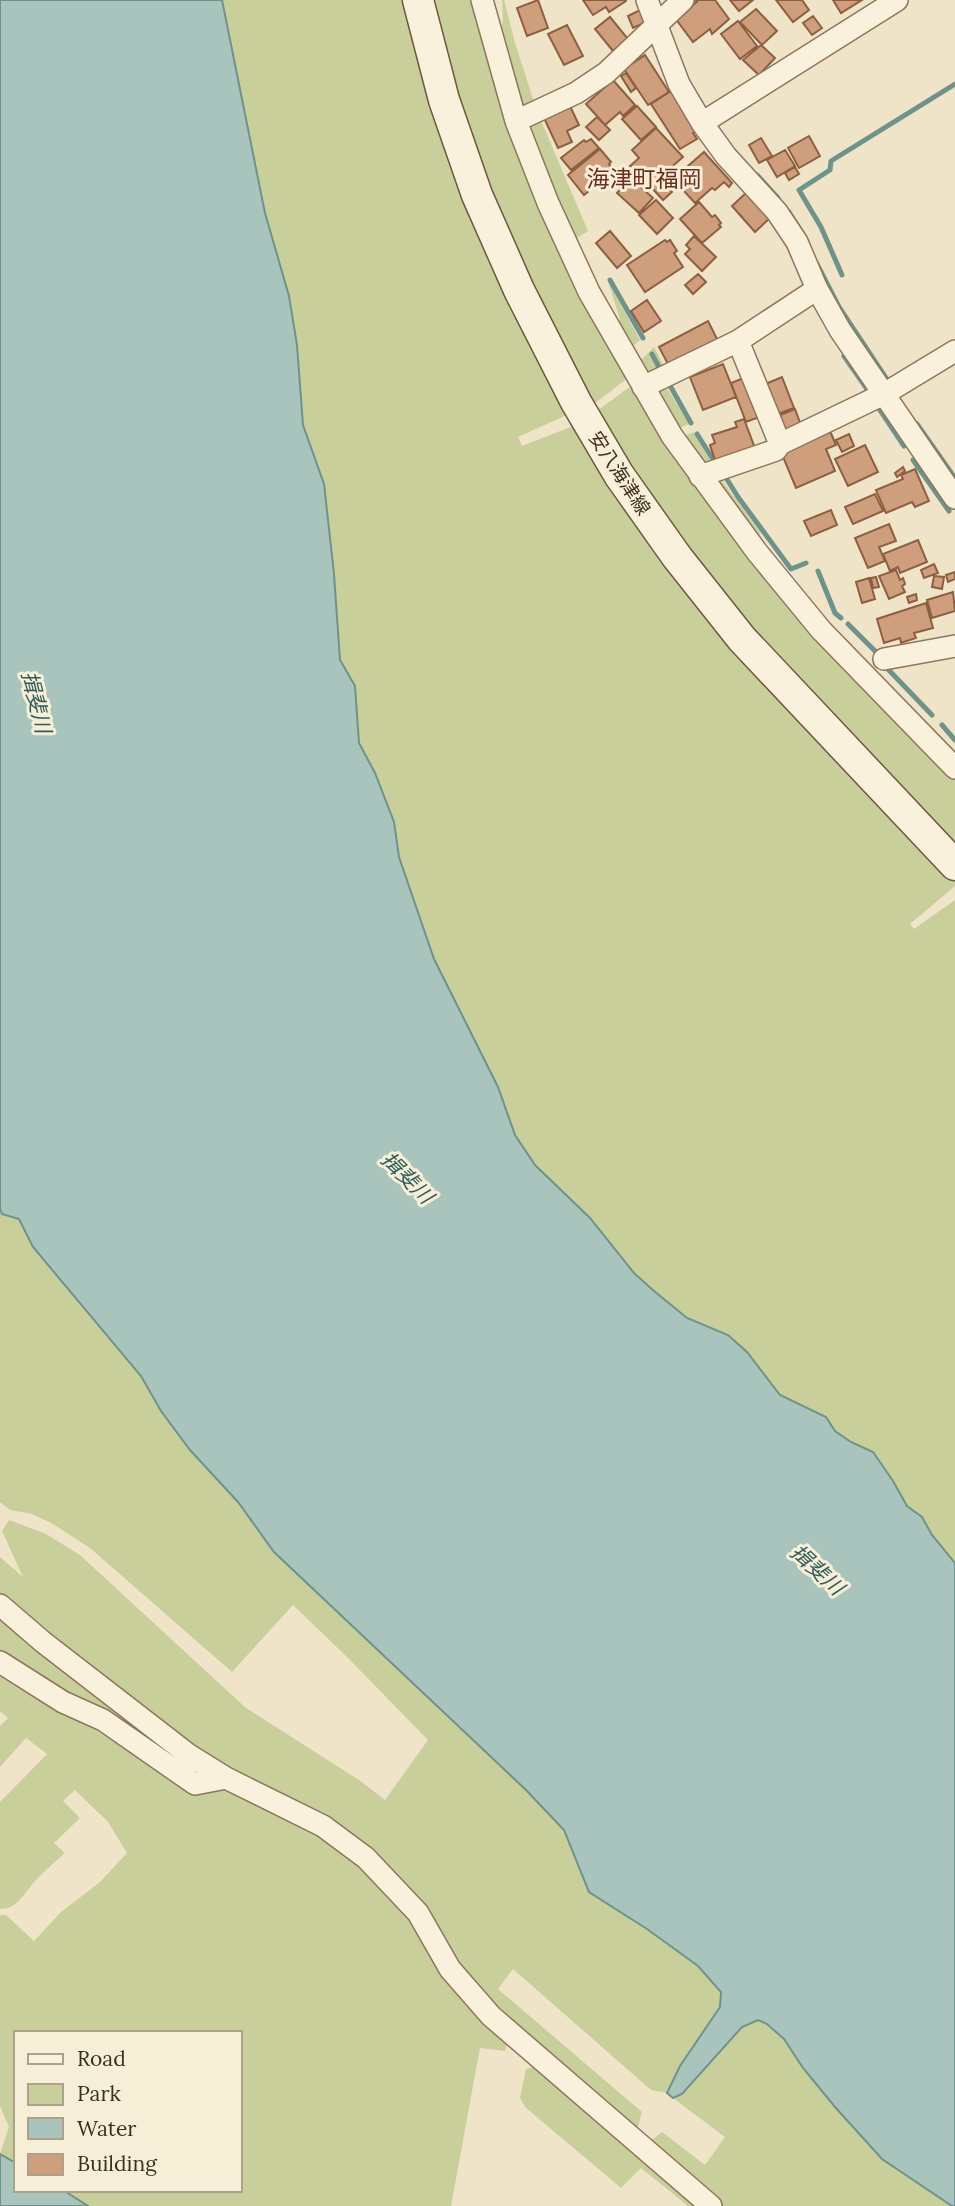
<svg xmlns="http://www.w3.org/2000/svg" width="955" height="2206" viewBox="0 0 955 2206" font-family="Lora,'Noto Sans JP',serif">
<rect width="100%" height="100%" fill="#f0e4c8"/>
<!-- green -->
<path fill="#c9cf9b" d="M222,0H406L571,413L518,437L522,446L578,424L864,786L955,881V886L910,924L914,929L955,900V1563L932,1535L922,1517L907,1506L893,1481L873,1452L851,1442L834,1431L826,1417L780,1395L747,1352L728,1335L687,1318L654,1291L634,1273L590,1218L535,1165L515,1135L498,1087L434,959L399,857L394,822L375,773L359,743L355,686L340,660L334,574L324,484L303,425L297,345L289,296L265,213Z
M427,0H474L628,378L590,407L487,194Z
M502,0H504L515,43L535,105L529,107L516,101L499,46L503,19Z
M540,118L588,231L577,238L608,310L526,132L535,120Z
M608,281L640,340L629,350L621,337L620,320Z
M654,347L667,372L649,377L637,364Z
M664,383L689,424L677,429L654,387Z
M631,386L661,433L955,777V849L750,633L687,553L594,413Z
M693,432L715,468L704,471L684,436Z
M718,475L761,533L753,539L709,479Z
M0,1209L2,1214L19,1219L33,1247L141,1376L161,1411L190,1450L238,1502L274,1552L526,1790L564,1830L589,1892L647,1929L699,1966L721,1992L720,2007L680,2066L667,2093L651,2090L513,1969L498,1989L642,2112L637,2130L491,2006L459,1965L425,1909L193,1749L0,1593V1557L23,1577L2,1531L9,1520L46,1534L80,1555L246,1708L359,1780L385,1800L428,1740L346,1656L293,1605L232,1672L90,1548L53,1524L32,1514L10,1510L0,1502Z
M0,1613L199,1772L201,1776L0,1654Z
M0,1668L176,1782L231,1787L319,1831L360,1863L415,1918L440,1975L508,2042L505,2051L480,2048L451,2206H88L63,2190H240V2033H16V2163L0,2154L9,2127L0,2106V1915H6L34,1941L61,1912L100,1882L127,1853L108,1822L75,1790L63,1801L80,1818L54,1843L65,1853C55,1862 44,1871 35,1881C24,1893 18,1909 0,1909V1802L47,1754L26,1738L0,1767V1726L8,1718L0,1711Z
M758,2020C791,2035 810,2082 836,2108C849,2121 863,2132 877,2144C901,2165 926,2187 952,2206H723L649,2142L662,2132L705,2165L725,2137L673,2098L682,2094L742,2027Z
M537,2066L704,2206H688L641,2168L621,2188L525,2107L520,2098L526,2069Z"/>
<!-- water -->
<path fill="#a9c4bc" stroke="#6f938a" stroke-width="2" d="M0,0H222L265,213L289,296L297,345L303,425L324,484L334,574L340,660L355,686L359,743L375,773L394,822L399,857L434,959L498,1087L515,1135L535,1165L590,1218L634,1273L654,1291L687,1318L728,1335L747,1352L780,1395L826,1417L835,1431L851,1442L873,1452L893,1481L907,1506L922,1517L932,1535L955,1563V2206H952L882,2159L835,2107L803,2068L784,2039L767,2024L758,2020L742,2027L682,2094L673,2098L667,2093L680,2066L720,2007L721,1992L698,1966L647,1929L589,1892L564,1830L526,1790L274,1552L238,1502L190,1450L161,1411L141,1376L33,1247L19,1219L2,1214L0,1209Z
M0,2154L16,2163V2190H63L88,2206H0Z"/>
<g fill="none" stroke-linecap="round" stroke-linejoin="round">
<!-- stream -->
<path stroke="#6f938a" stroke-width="5" d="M757,175L778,198
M789,212L804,236
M817,264L839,307L886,378
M842,275L821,227L799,190L830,170L831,161L955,84
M610,280L643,338
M652,354L662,373
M844,356L867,389
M668,382L691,423
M878,407L904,446
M917,424L955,478
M697,434L716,464
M913,460L949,511
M723,473L738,497L791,569L806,563
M818,571L835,613L841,618
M848,624L880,656
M883,664L932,715
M942,725L955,740"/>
</g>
<!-- building -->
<path fill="#cf9f7d" stroke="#8d5f41" stroke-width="2" d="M538,0L548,28L527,36L517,8Z
M583,0H626V1L609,12L606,7L593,15Z
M695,0H715L729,19L712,34L710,29L693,42L675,18L697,2Z
M730,0H753L739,11Z
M776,0H802L809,10L793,22Z
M833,0H862L841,13Z
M756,9L777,31L762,45L740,22Z
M640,10L646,22L633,28L628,16Z
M813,16L822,28L812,35L803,23Z
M610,17L628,39L613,51L595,29Z
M738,21L757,46L740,59L721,34Z
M567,25L583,56L564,65L548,34Z
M761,45L775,58L759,75L743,60Z
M645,55L669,92L648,105L624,69Z
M626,73L636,88L631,92L621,76Z
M613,80L635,105L623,116L620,112L605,125L586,104Z
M671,91L697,130L693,133L697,139L680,149L651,104Z
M570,106L579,125L567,131L572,142L558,148L544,118Z
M637,106L656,127L641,140L622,119Z
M597,117L610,130L599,140L586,127Z
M656,128L683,157L649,187L630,166L639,158L632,150Z
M809,136L820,156L799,168L788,148Z
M761,138L772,156L759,163L749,145Z
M591,139L599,148L571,170L561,158L584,140L586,142Z
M600,149L611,162L609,164L616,173L598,187L596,185L584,195L568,175Z
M785,150L795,166L777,177L767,160Z
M704,152L732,183L729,187L724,182L715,190L712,188L695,203L673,179Z
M795,167L799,174L789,180L785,173Z
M631,178L653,198L639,213L617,193Z
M660,179L672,192L663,200L651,187Z
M747,192L770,218L755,232L732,206Z
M656,200L673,218L657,234L639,215Z
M699,202L712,217L715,215L721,223L719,225L721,227L702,243L680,219Z
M610,231L631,256L617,268L596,243Z
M694,236L716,257L702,271L685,254L690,249L686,245Z
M665,240L667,242L670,240L677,251L674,253L683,267L645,292L627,265Z
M698,274L706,282L693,294L685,285Z
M647,300L661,321L644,332L631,311Z
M708,321L719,343L670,368L659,347Z
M723,364L736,397L703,410L690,377Z
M746,377L762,416L746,422L731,383Z
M782,377L794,408L775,415L763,385Z
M795,409L802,428L782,436L775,417Z
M744,419L756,451L715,460L710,445L715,443L712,435L737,427L735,422Z
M830,431L836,445L826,449L835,471L796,488L781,452Z
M849,434L854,446L842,452L836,440Z
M865,445L878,472L848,486L835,459Z
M903,467L905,471L897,477L895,473Z
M915,469L929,501L915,507L912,502L886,513L876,490L903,479L901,475Z
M875,494L883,511L853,524L845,507Z
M831,510L837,525L811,536L804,521Z
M889,524L896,541L879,547L885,561L868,568L855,538Z
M918,540L927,562L900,573L898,567L890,571L883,554Z
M934,564L938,573L924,578L921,570Z
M896,570L900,580L903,578L905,584L902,586L905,592L889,599L879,576Z
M955,572V579L948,582L946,575Z
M934,576L944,577L942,589L932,587Z
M876,577L879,587L873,588L871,578Z
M869,578L875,599L862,603L856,582Z
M953,592L955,611L932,618L927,600Z
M916,594L917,600L909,603L907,597Z
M926,603L933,628L914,633L916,638L901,643L900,638L884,643L877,619Z"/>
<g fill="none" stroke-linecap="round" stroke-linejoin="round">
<defs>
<path id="street" d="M482,0L516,121L548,203L589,292L672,436L757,552L821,630L955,768
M647,0L679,84L702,123L726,156L777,212L797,242L817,289L840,330L955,498
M516,121L576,93L606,73L683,0
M702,123L897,0
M738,341L780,444
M643,387L738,341L817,289
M700,476L776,450L780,444L884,394L955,351
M884,659L955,646
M0,1605L43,1642L189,1755L226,1778L323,1826L366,1858L418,1913L450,1969L491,2016L711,2206
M0,1662L63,1702L103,1720L195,1784L226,1778"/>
<path id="secondary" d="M418,0L444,100L477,195L519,290L576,402L619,475L677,557L742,639L955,865"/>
</defs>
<!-- street casing -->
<use href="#street" stroke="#8d765c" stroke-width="24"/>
<!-- secondary casing -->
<use href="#secondary" stroke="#6f573f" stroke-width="33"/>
<!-- street -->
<use href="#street" stroke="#faf1dc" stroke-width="21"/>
<!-- secondary -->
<use href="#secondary" stroke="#faf1dc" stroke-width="30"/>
</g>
<g text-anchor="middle" stroke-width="6" stroke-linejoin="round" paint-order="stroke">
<!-- street labels -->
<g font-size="19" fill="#3d2e20" stroke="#f7eed8">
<text transform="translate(620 473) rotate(57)" y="7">安八海津線</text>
</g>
<!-- water labels -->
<g font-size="21" font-style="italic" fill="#2f5d5a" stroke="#f7eed8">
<text transform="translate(36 702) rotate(76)" y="7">揖斐川</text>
<text transform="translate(407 1178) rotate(45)" y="7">揖斐川</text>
<text transform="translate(817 1570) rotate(42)" y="7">揖斐川</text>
</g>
<!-- quarter labels -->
<g font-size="23" fill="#6b2e1e" stroke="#f7eed8">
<text x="644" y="187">海津町福岡</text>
</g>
</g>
<!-- legend -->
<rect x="14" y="2031" width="228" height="161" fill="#f7eed8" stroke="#ada18e" stroke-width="2"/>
<rect x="28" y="2054" width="35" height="10" fill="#faf1dc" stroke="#ada18e" stroke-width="2"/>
<text x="77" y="2066" font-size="21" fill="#3d2e20">Road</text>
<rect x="28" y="2084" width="35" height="21" fill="#c9cf9b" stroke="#ada18e" stroke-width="2"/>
<text x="77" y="2101" font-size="21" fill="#3d2e20">Park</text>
<rect x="28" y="2118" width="35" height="21" fill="#a9c4bc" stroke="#ada18e" stroke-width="2"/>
<text x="77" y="2136" font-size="21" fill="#3d2e20">Water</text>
<rect x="28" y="2154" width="35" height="21" fill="#cf9f7d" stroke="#ada18e" stroke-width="2"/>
<text x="77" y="2171" font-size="21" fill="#3d2e20">Building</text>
</svg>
